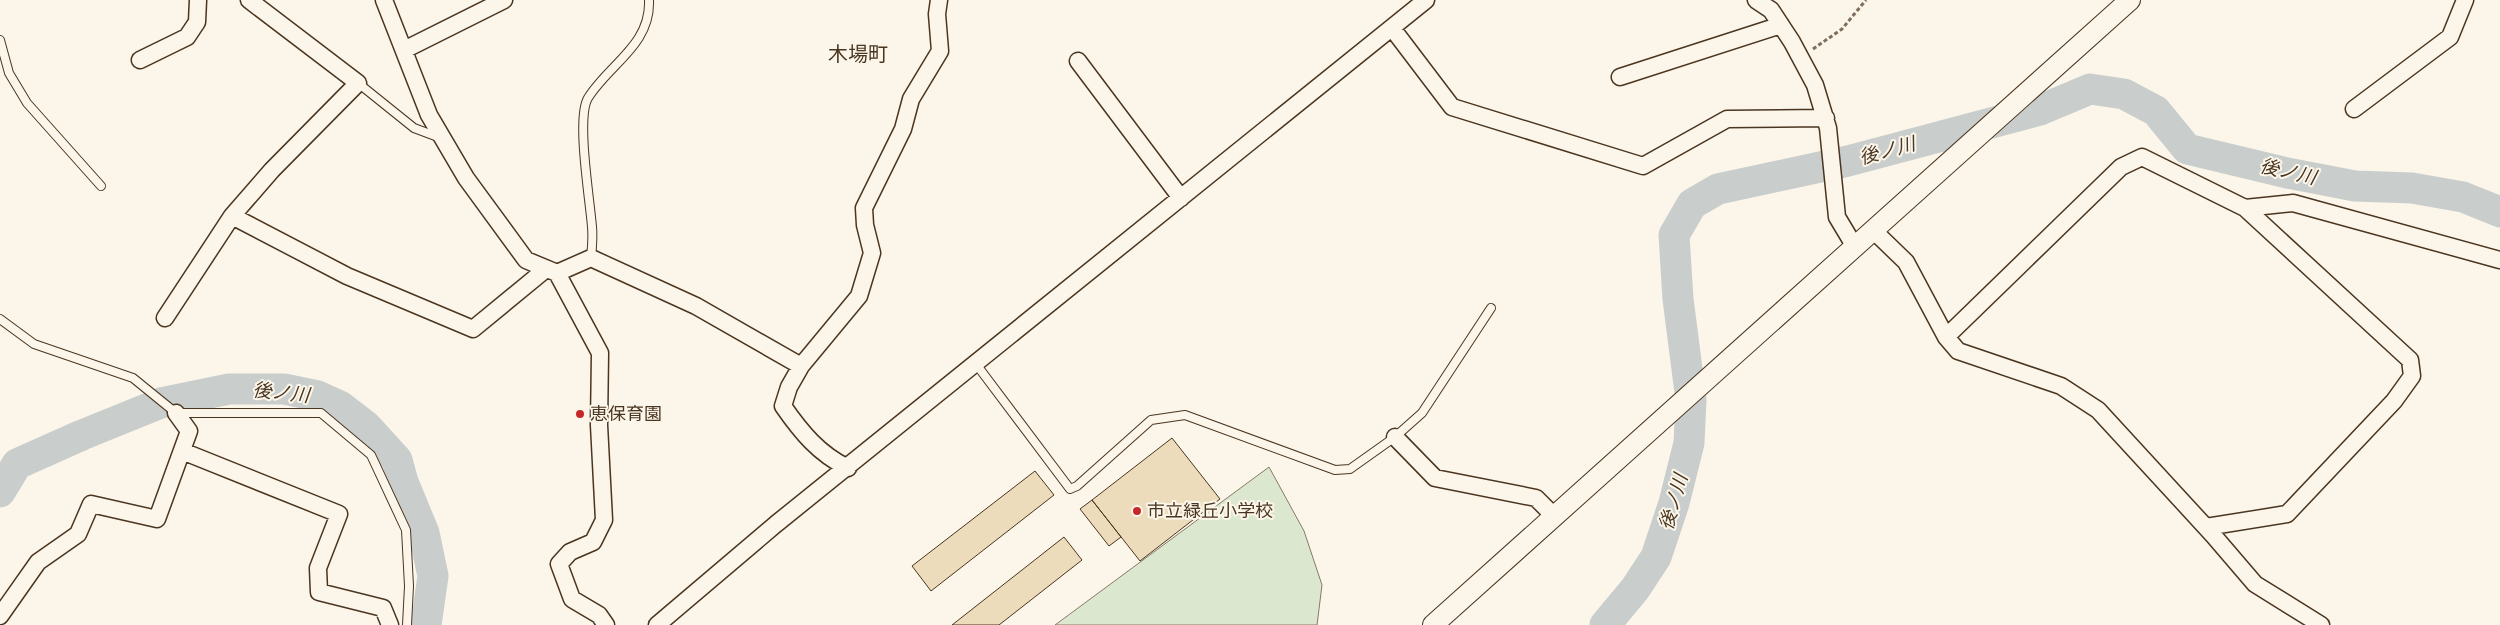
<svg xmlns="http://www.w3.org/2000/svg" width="2500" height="625" viewBox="0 0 2500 625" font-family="Quicksand,'Noto Sans JP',sans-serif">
<rect width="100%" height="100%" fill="#fbf6e9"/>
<!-- green -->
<path fill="#dce7d0" stroke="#887966" d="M1269,467L1304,531L1322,585L1317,625H1055Z"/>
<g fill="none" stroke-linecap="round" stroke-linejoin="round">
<!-- river -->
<path stroke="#c9cecd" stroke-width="31" d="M0,492L17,464L82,435L161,403L229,389H284L318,396L340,406L366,426L397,460L403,482L424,533L433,576L426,625
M1605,625L1635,589L1656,557L1674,503L1689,443L1691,400L1678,299L1674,235L1692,204L1718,189L1848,161L2040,110L2090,89L2124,94L2156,111L2187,149L2287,173L2355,186L2412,188L2463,197L2500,212"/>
</g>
<!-- building -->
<path fill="#ecdcbc" stroke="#4a3520" d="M1172,438L1220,499L1140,561L1092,500Z
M1035,471L1054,495L931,591L912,566Z
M1092,500L1121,537L1109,546L1080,509Z
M1064,537L1082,560L999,625H952Z"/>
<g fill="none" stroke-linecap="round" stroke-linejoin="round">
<defs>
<path id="service" d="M0,40L9,73L27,103L101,186
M358,83L414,128L438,137
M591,258C592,248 593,237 592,227C590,200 576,118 588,98C609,64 651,45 649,0
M0,319L34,344L133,378L176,413H321L371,455L406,530L409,586L407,625
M976,364L1070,489L1077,486L1151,420L1185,415L1335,470L1350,469L1395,437L1422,413L1491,308"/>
<path id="minor" d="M249,0L358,83L272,170L232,216L347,276L473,329L546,269
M384,0L429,115L466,178L526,260L557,273L591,258L696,306L801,366
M1756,0L1771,10L1792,42L1815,85L1828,128L1837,217L1855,247
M1392,28L1452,107L1643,166L1727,119L1826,118
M404,50L504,0
M140,60L187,37L197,22L198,0
M1078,61L1181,198
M1620,77L1781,25
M2354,109L2450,37L2465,0
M2245,208L2293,203L2500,260
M1874,231L1906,262L1946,337L1958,351L2061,386L2098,410L2213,535L2255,584L2321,625
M557,273L600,353L599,425L604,520L593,542L570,552L559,564L572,599L599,615L606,625
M165,318L232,216
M1946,337L2121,167L2142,157L2245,208L2410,360L2412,376L2394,401L2287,514L2206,527
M1395,437L1435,478L1536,498L1554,516
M182,451L339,514L318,568L319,592L383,608L390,625
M848,468C819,454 801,432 783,406L789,387L801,366L859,296L872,253L865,225L864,208L903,129L911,99L940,51L937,14L939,0
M0,616L38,562L78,534L91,504L157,519L189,431L176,413
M657,625L776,524L1426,0"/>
<path id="tertiary" d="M1433,625L2130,0"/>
</defs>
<!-- service casing -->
<use href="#service" stroke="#4a3520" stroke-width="10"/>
<!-- minor casing -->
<use href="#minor" stroke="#4a3520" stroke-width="19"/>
<!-- tertiary casing -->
<use href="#tertiary" stroke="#4a3520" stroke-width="22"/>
<!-- path -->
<path stroke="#7f6f5c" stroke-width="3" stroke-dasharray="4 2.5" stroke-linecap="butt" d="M1813,49L1842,29L1866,0"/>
<!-- service -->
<use href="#service" stroke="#fbf6e9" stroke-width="8"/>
<!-- minor -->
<use href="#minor" stroke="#fbf6e9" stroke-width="16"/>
<!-- tertiary -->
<use href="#tertiary" stroke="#fbf6e9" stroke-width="20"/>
</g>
<!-- markers -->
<g fill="#c62828" stroke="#fbf6e9" stroke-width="2">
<circle cx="580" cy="414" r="5"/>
<circle cx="1137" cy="511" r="5"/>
</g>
<g text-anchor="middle" stroke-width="4" stroke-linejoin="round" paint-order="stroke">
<!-- poi labels -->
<g font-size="18" fill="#4a3520" stroke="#fbf6e9" text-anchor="start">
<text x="590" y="420">恵保育園</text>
<text x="1147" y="517">市立緑丘小学校</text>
</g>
<!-- water labels -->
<g font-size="19" font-style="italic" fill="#4a3520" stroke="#fbf6e9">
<text transform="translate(1887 150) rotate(-15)" y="7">後ノ川</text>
<text transform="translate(2288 171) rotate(13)" y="7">後ノ川</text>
<text transform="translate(281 392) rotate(6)" y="7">後ノ川</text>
<text transform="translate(1673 502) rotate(-74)" y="7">後ノ川</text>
</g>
<!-- quarter labels -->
<g font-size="20" fill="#4a3520" stroke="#fbf6e9">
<text x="858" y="61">木場町</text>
</g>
</g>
</svg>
